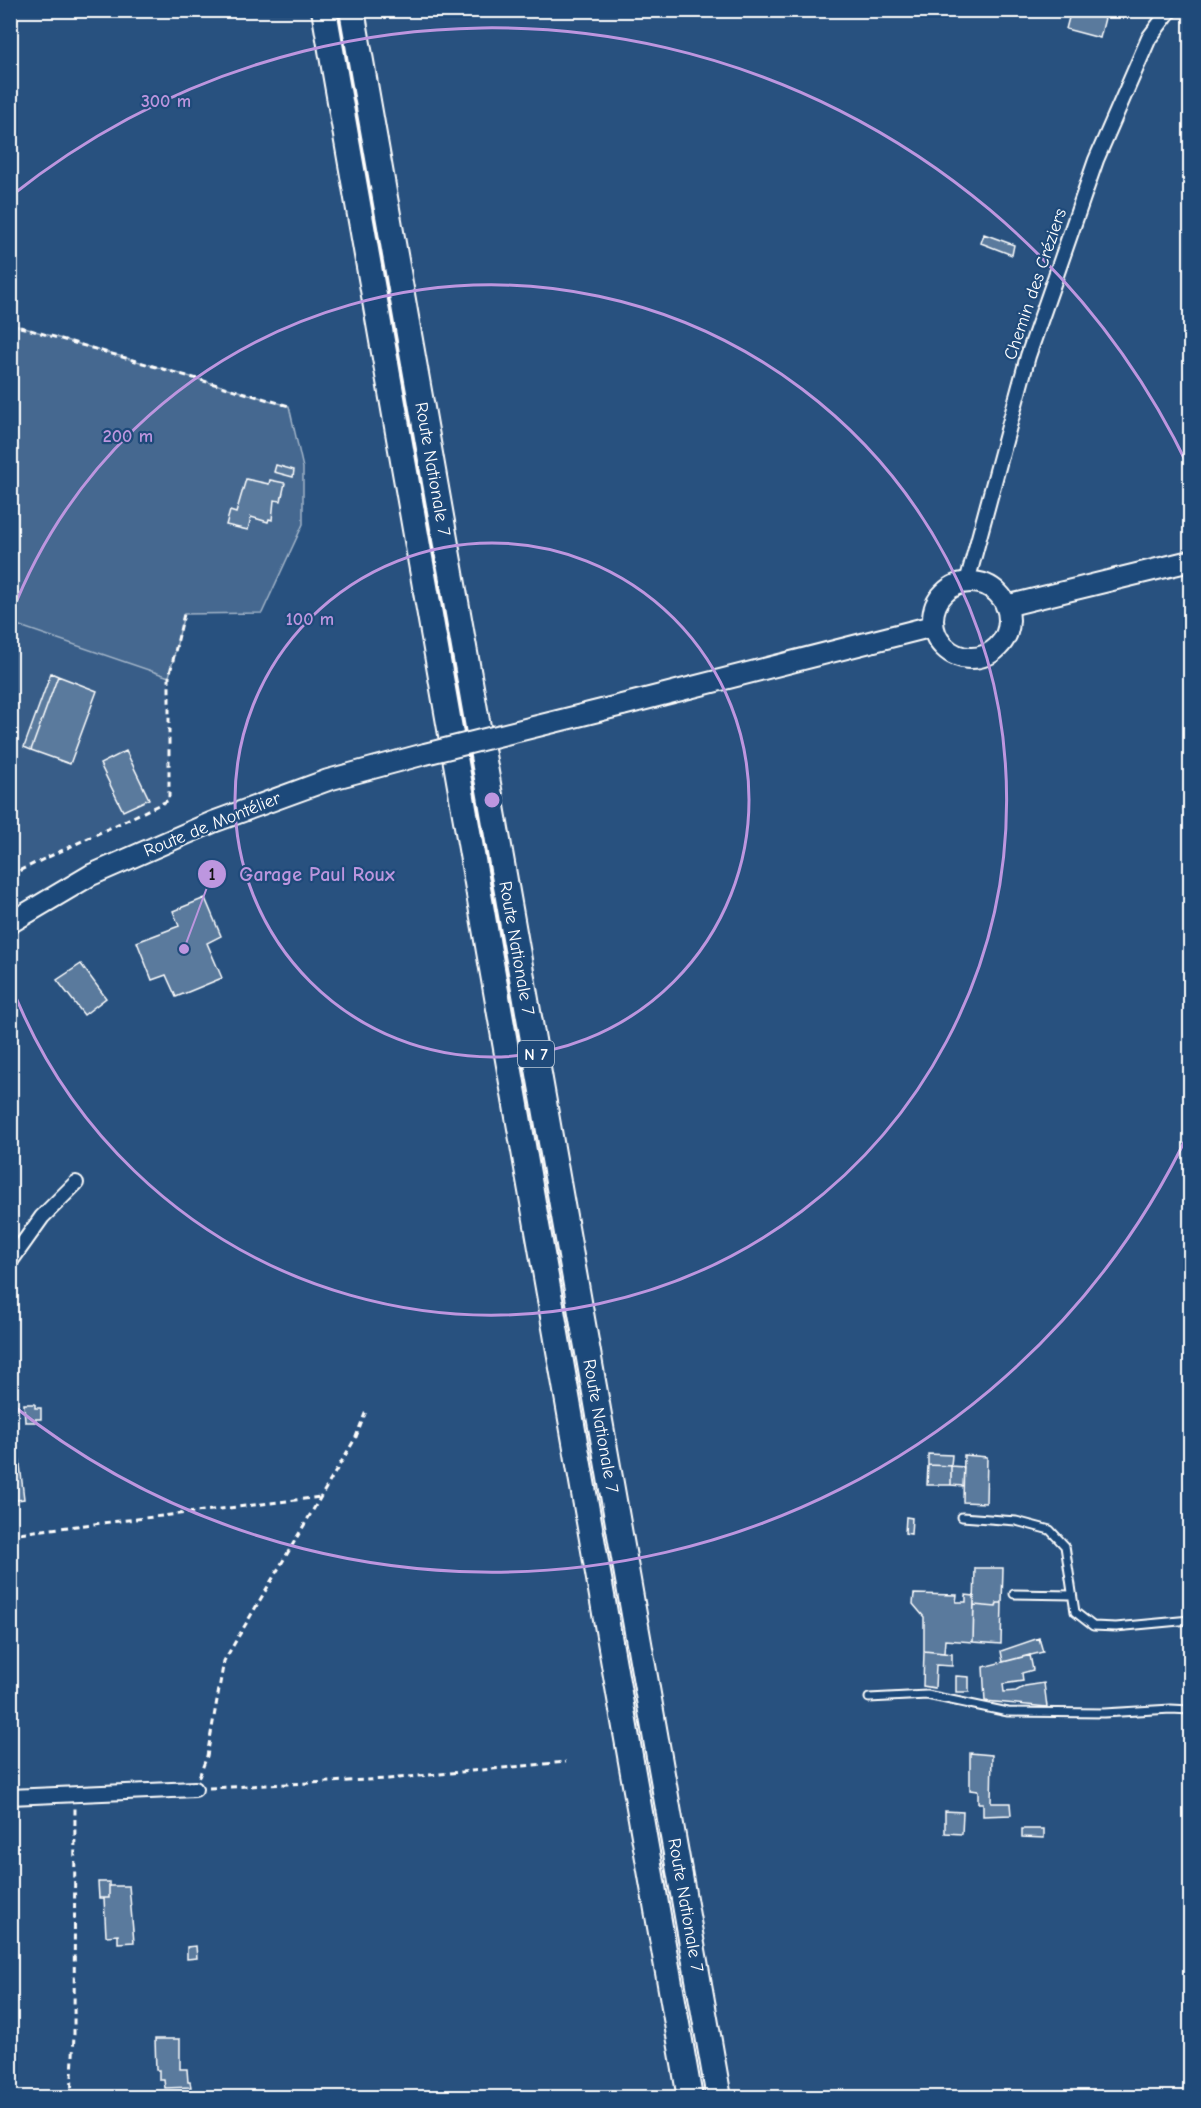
<svg xmlns="http://www.w3.org/2000/svg" width="1201" height="2108" viewBox="0 0 1201 2108" font-family="'Comic Neue',sans-serif">
<rect width="100%" height="100%" fill="#28517f"/>
<filter id="ink" filterUnits="userSpaceOnUse"><feTurbulence type="fractalNoise" baseFrequency=".0167" numOctaves="2"/><feDisplacementMap in="SourceGraphic" scale="12" xChannelSelector="R" yChannelSelector="G"/><feConvolveMatrix kernelMatrix="1 2 1 2 8 2 1 2 1" color-interpolation-filters="sRGB"/></filter>
<g filter="url(#ink)">
<!-- built -->
<path fill="#375d88" d="M11,623L169,677V800L11,875Z"/>
<!-- green -->
<path fill="#446890" stroke="#a2b4c8" stroke-width="1.5" d="M11,324L289,406L303,468V524L262,613L184,614L169,677L11,623Z"/>
<!-- building -->
<path fill="#5a7a9d" stroke="#fff" stroke-width="1.5" d="M1071,10H1107L1100,38L1066,29Z
M984,234L1014,245L1012,255L981,243Z
M276,465L294,470L293,477L274,472Z
M246,479L269,484L270,480L285,483L281,501L274,500L272,520L269,519L268,522L251,517L248,530L226,525L230,511L236,513Z
M51,673L58,676L31,750L24,747Z
M58,676L97,691L70,764L31,750Z
M126,751L149,799L123,811L100,764Z
M205,898L221,936L207,943L222,978L176,997L166,975L152,980L137,942L179,926L173,911Z
M81,964L106,998L84,1015L57,980Z
M24,1404H35V1408H41V1419H35V1422H25Z
M18,1447L24,1499L10,1501V1448Z
M928,1454L952,1455L951,1466L928,1465Z
M964,1455L987,1457L986,1503L963,1502Z
M928,1465L951,1466V1485H927Z
M951,1466L964,1467L963,1486L951,1485Z
M906,1517L912,1518L911,1534L905,1533Z
M975,1568H1003L1002,1603H997L996,1607L974,1605Z
M914,1594L957,1595L956,1602H966V1595L974,1596L973,1642L945,1640L944,1653L924,1651V1617L913,1604Z
M997,1603H1002L1001,1644L973,1642L974,1605L996,1607Z
M1039,1638L1043,1652L1003,1662L1001,1651Z
M924,1651L952,1654V1666L936,1665L935,1688L923,1686Z
M1030,1655L1033,1670L1022,1673L1023,1681L1003,1684L1004,1692L1016,1691L1025,1686L1044,1683L1047,1707L985,1701L983,1667Z
M956,1676L969,1677V1692H956Z
M970,1753L992,1755L991,1803H1010L1011,1815L983,1816V1803H978V1791L970,1790Z
M945,1811L963,1812L962,1834L945,1833Z
M1022,1829H1044V1838L1022,1837Z
M98,1882H109V1898H99Z
M109,1886H129L134,1942L118,1943V1935L106,1936L104,1898H109Z
M196,1946L197,1958L187,1959V1947Z
M155,2039H180V2069H187L188,2082H190L191,2087L165,2088L164,2080H159V2070H156Z"/>
<g fill="none" stroke-linecap="round" stroke-linejoin="round">
<defs>
<path id="service" d="M962,1517L1016,1521L1050,1530L1065,1546L1075,1612L1093,1626L1116,1627L1190,1620
M1014,1594L1072,1595
M869,1698L927,1695L1008,1712L1104,1713L1171,1709L1190,1710"/>
<path id="minor" d="M967,582L1028,356L1096,160L1149,38L1170,10
M10,1262L42,1217L76,1183
M10,1797L195,1789"/>
<path id="secondary" d="M933 620a38 38 0 1 1 76 0a38 38 0 1 1-76 0Z
M1006,606L1190,561
M622,705L933,626
M10,923L91,875L213,822L328,780L425,754"/>
<path id="trunk" d="M324,10L690,2098
M352,10L719,2098"/>
</defs>
<!-- service casing -->
<use href="#service" stroke="#fff" stroke-width="11"/>
<!-- minor casing -->
<use href="#minor" stroke="#fff" stroke-width="18"/>
<!-- secondary casing -->
<use href="#secondary" stroke="#fff" stroke-width="24"/>
<!-- trunk casing -->
<use href="#trunk" stroke="#fff" stroke-width="28"/>
<!-- path -->
<path stroke="#fff" stroke-width="3" stroke-dasharray="6 4.5" stroke-linecap="butt" d="M10,324L289,406
M10,875L169,800V677L184,614
M10,1534L321,1497
M199,1777L207,1756L224,1661L356,1437L366,1411
M209,1788L388,1779L566,1762
M71,2098L74,2035L75,1808"/>
<!-- service -->
<use href="#service" stroke="#1f4a7a" stroke-width="7"/>
<!-- minor -->
<use href="#minor" stroke="#1f4a7a" stroke-width="14"/>
<!-- secondary -->
<use href="#secondary" stroke="#1f4a7a" stroke-width="20"/>
<!-- trunk -->
<use href="#trunk" stroke="#1f4a7a" stroke-width="24"/>
<defs>
<path id="secondary-bridge" d="M425,754L622,705"/>
</defs>
<!-- secondary-bridge casing -->
<use href="#secondary-bridge" stroke="#fff" stroke-width="24" stroke-linecap="butt"/>
<!-- secondary-bridge -->
<use href="#secondary-bridge" stroke="#1f4a7a" stroke-width="20"/>
</g>
</g>
<!-- distance rings -->
<g fill="none" stroke="#bd96df" stroke-width="3">
<circle cx="492" cy="800" r="257"/>
<path d="M11 615A515 515 0 1 1 11 985"/>
<path d="M1189 1132A772 772 0 0 1 11 1404M11 196A772 772 0 0 1 1189 468"/>
</g>
<g text-anchor="middle" stroke-width="4.5" stroke-linejoin="round" paint-order="stroke">
<!-- shield labels -->
<rect fill="#1f4a7a" stroke="#bcc9d7" stroke-width="1.5" x="518" y="1041" width="36" height="26" rx="4.5"/>
<g font-size="16" font-weight="bold" fill="#fff">
<text x="536" y="1060">N 7</text>
</g>
<!-- street labels -->
<g font-size="18" fill="#fff" stroke="#1f4a7a">
<text transform="translate(1035 284) rotate(-71)" y="6">Chemin des Créziers</text>
<text transform="translate(433 469) rotate(80)" y="6">Route Nationale 7</text>
<text transform="translate(212 824) rotate(-22)" y="6">Route de Montélier</text>
<text transform="translate(517 948) rotate(80)" y="6">Route Nationale 7</text>
<text transform="translate(601 1426) rotate(80)" y="6">Route Nationale 7</text>
<text transform="translate(686 1905) rotate(80)" y="6">Route Nationale 7</text>
</g>
</g>
<circle cx="492" cy="800" r="9" fill="#bd96df" stroke="#1f4a7a" stroke-width="3"/>
<g font-size="18" text-anchor="middle" font-weight="bold" fill="#bd96df" stroke="#1f4a7a" stroke-width="4.5" stroke-linejoin="round" paint-order="stroke">
<text x="166" y="107">300 m</text>
<text x="128" y="442">200 m</text>
<text x="310" y="625">100 m</text>
</g>
<!-- callouts -->
<path fill="none" stroke="#bd96df" stroke-width="2" d="M184 949L212 874"/>
<g fill="#bd96df" stroke="#1f4a7a" stroke-width="2">
<circle cx="184" cy="949" r="6"/>
<circle cx="212" cy="874" r="15"/>
</g>
<g font-size="18" text-anchor="middle" font-weight="bold" fill="#111">
<text x="212" y="880">1</text>
</g>
<g font-size="20" text-anchor="middle" font-weight="bold" fill="#bd96df" stroke="#1f4a7a" stroke-width="4.5" stroke-linejoin="round" paint-order="stroke">
<text x="317" y="881">Garage Paul Roux</text>
</g>
<!-- margin -->
<rect width="1201" height="2108" fill="none" stroke="#1f4a7a" stroke-width="36"/>
<rect x="18" y="18" width="1165" height="2072" fill="none" stroke="#fff" stroke-width="2" filter="url(#ink)"/>
</svg>
